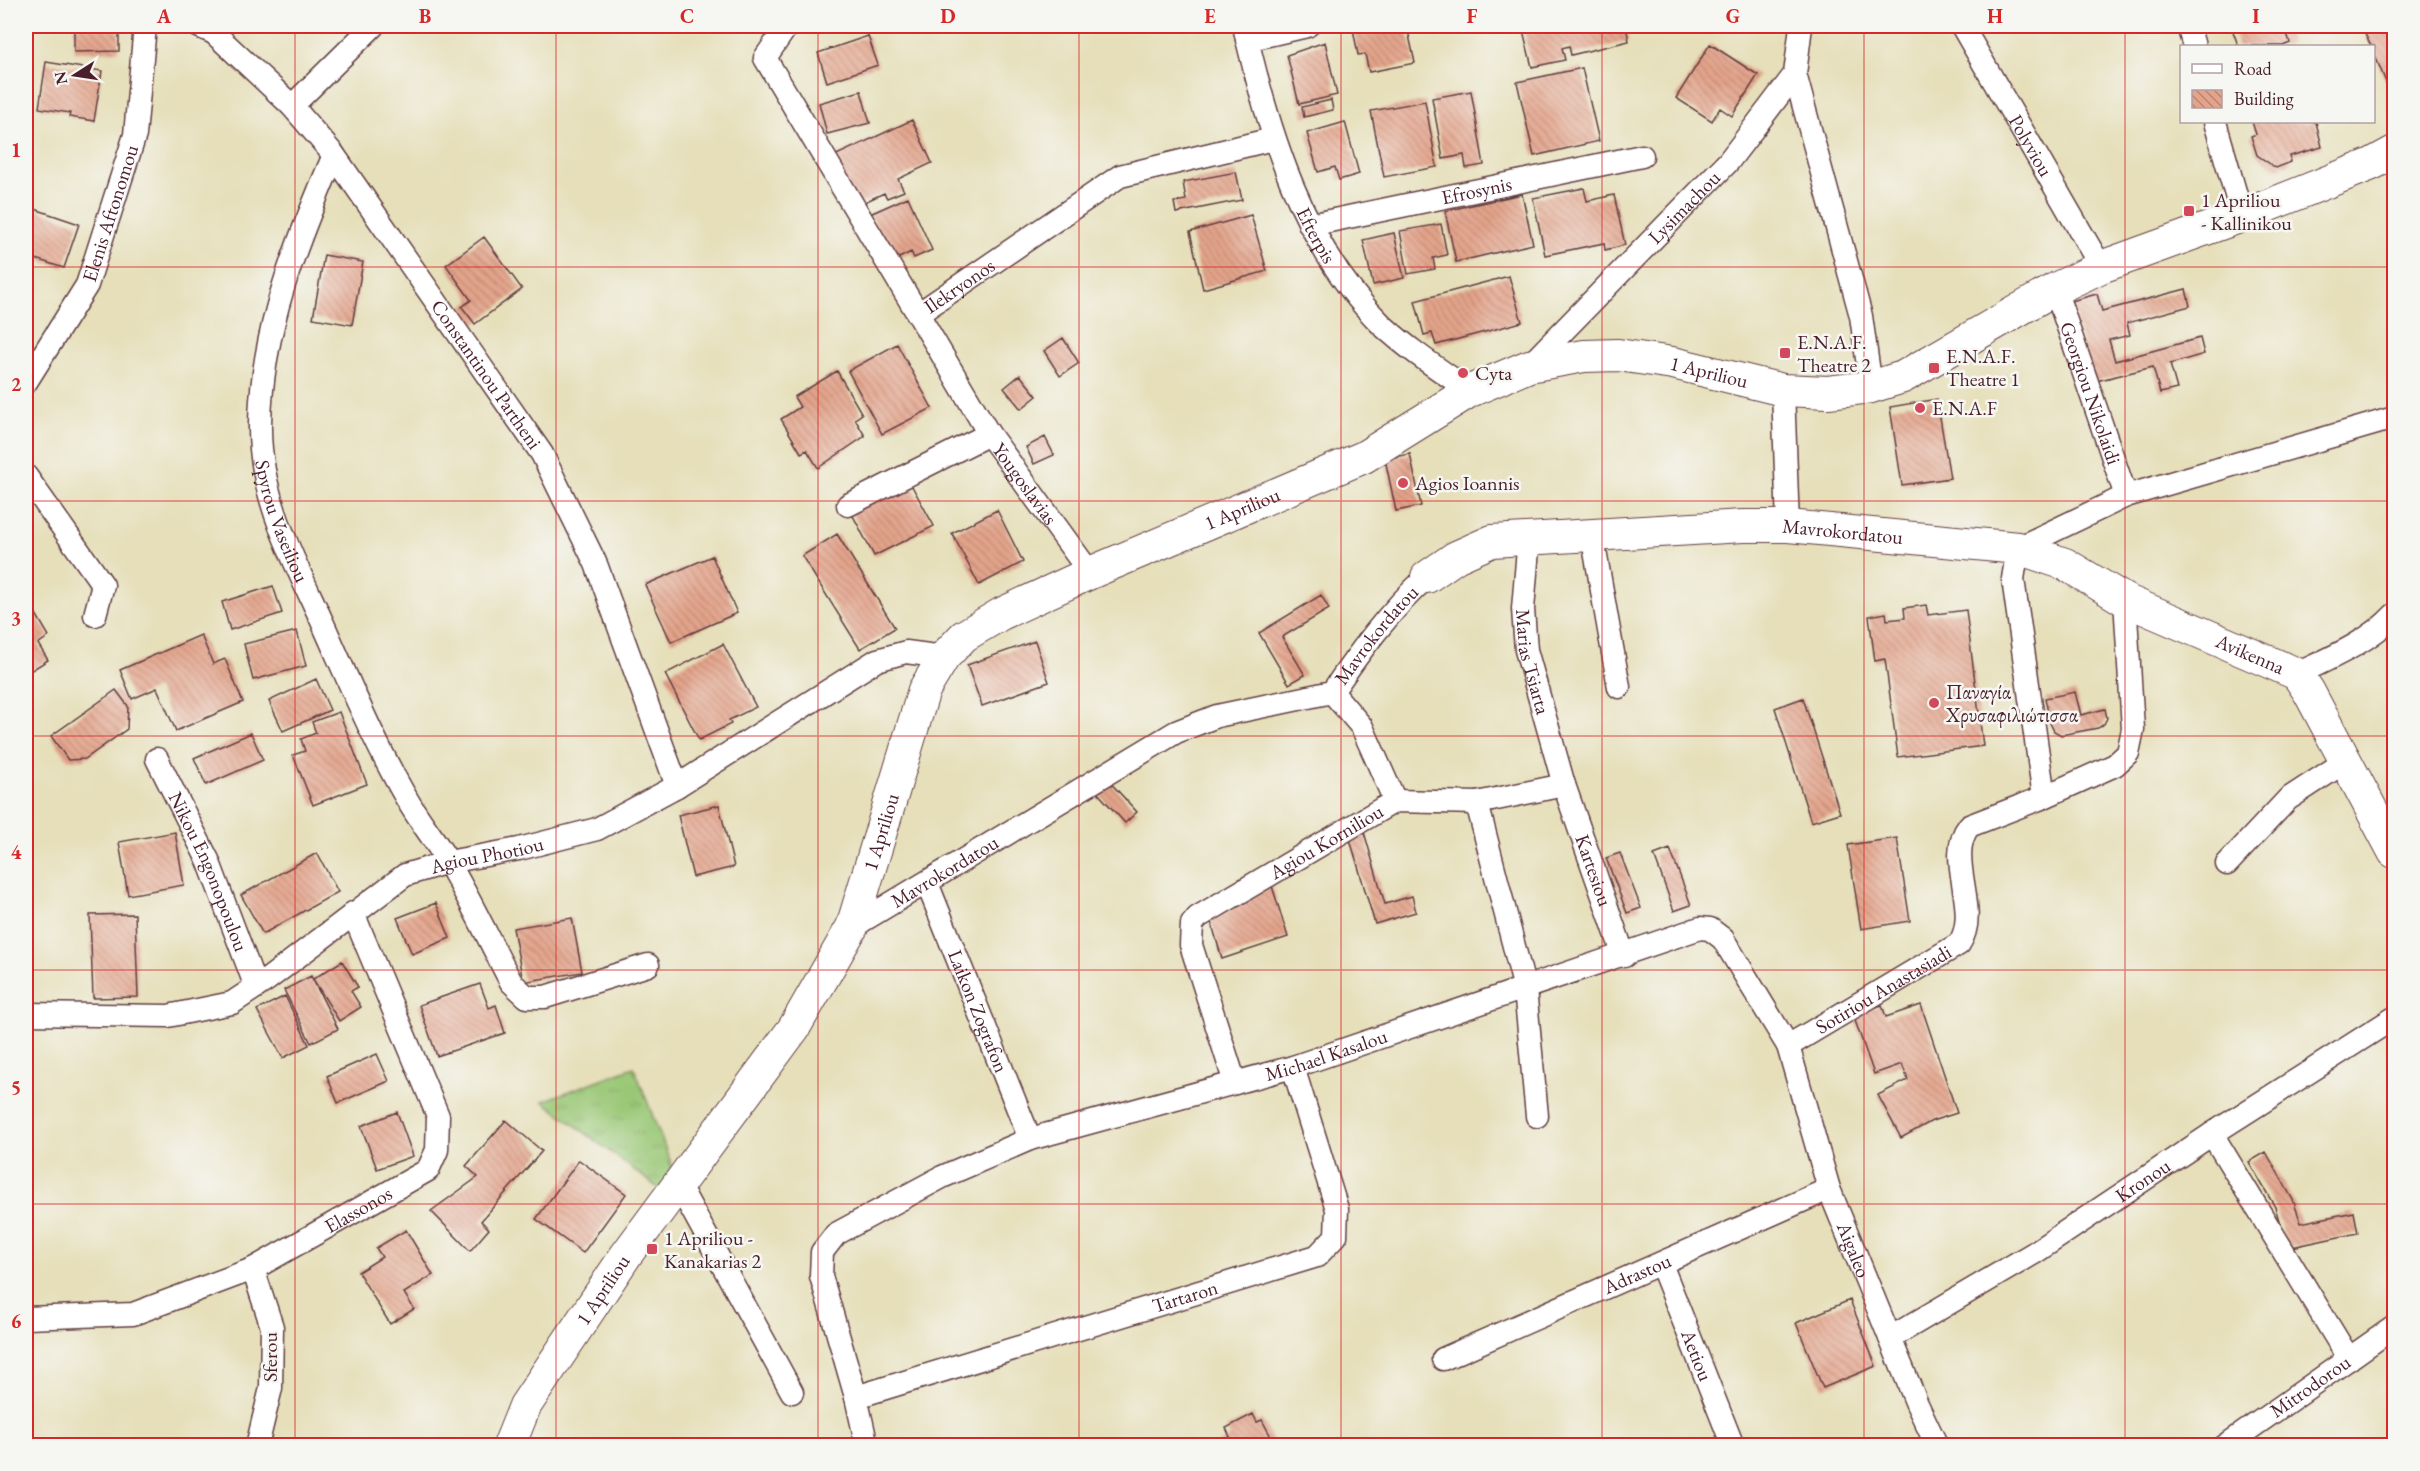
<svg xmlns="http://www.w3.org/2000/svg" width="2420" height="1471" viewBox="0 0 2420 1471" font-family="'EB Garamond',serif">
<defs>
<pattern id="grass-tufts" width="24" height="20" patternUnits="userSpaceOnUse" patternTransform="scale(1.5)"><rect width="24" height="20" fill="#99c775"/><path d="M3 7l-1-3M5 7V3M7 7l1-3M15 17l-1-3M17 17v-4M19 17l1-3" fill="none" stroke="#85aa65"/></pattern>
<pattern id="building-back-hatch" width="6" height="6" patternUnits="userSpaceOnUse" patternTransform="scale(1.5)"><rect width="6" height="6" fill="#e4a48b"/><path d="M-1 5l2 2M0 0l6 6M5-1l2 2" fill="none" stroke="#bb8572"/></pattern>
</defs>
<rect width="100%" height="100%" fill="#f6f6f2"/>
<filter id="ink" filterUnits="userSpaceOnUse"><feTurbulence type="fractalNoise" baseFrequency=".0167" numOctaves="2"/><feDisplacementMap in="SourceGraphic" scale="12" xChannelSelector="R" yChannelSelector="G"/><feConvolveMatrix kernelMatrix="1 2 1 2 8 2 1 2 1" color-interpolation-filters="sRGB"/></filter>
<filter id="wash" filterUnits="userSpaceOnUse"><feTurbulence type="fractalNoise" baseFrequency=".008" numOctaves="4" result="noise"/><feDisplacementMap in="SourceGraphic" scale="24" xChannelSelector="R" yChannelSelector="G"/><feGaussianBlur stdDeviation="1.35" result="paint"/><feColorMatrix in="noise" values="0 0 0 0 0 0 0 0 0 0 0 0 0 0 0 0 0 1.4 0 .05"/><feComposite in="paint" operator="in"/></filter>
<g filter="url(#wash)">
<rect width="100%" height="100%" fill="#e6dfba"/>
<!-- grass -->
<path fill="url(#grass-tufts)" stroke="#727350" stroke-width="1.5" d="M634,1067L676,1176L662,1191L543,1101Z"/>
<g id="blocks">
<!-- building -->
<path fill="url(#building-back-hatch)" d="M74,26H119V51L74,52Z
M1106,26H1134V27L1107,32Z
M1373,26H1407L1415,63L1369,72L1365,54L1358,55L1353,29Z
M1522,26H1626L1629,41L1571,55L1569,46L1562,48L1565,60L1532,67Z
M2231,26H2285L2290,43L2283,46H2234L2238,45Z
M2385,26H2394V102L2374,53V46H2371L2365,34Z
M868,36L878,65L827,82L818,53Z
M1325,42L1337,95L1299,104L1287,55Z
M1710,44L1758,75L1732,116L1720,108L1712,121L1676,98Z
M46,62L102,71L94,121L69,117L70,113L39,108Z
M1582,68L1599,141L1534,156L1517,82Z
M861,91L870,123L827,134L819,103Z
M1471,91L1484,165L1466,168L1464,155L1443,159L1432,98Z
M1331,100L1333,110L1304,117L1302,107Z
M1425,101L1437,167L1384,177L1371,111Z
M912,120L932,163L898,179L904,191L887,198L884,193L854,207L832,157Z
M1345,122L1359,174L1339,180L1335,167L1318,172L1307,133Z
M2252,122H2316L2322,147L2290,156L2291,162L2276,168L2257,155L2251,136L2256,134Z
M1236,172L1242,200L1176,213L1174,202L1186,200L1183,182Z
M1584,188L1587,201L1614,195L1625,245L1605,250L1604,243L1545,255L1533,198Z
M1522,194L1533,244L1456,262L1445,211Z
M908,197L932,250L914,258L911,252L891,262L870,214Z
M26,206L79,224L64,268L26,256Z
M1251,215L1267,271L1203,289L1190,232Z
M1441,224L1447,255L1433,258L1435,269L1408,274L1400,231Z
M1394,233L1404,278L1373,285L1363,240Z
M484,237L522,289L475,324L462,307L471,300L446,265Z
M324,255L363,262L352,325L313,318Z
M1509,276L1522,322L1436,345L1432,333L1424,335L1415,301Z
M2186,289L2190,306L2127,323L2130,335L2109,340L2115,361L2200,338L2204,354L2170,364L2177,389L2160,393L2153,367L2092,382L2071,301L2097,294L2102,311Z
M1063,338L1079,363L1060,376L1044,351Z
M897,344L932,408L882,434L848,371Z
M837,371L862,414L855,419L865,436L818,468L807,450L801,453L781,419L800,407L794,397Z
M1020,375L1037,396L1021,409L1004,388Z
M1937,399L1950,478L1902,485L1890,407Z
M1045,437L1054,455L1034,464L1026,447Z
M1410,454L1421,506L1396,511L1385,459Z
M908,479L934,526L874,556L850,510Z
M997,510L1023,562L979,585L952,533Z
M837,534L895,628L860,649L802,556Z
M712,556L737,613L671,642L645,585Z
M273,586L282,613L230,630L222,602Z
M1321,595L1329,609L1282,637L1305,675L1289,684L1259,633Z
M26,597L49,636L38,644L48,660L27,673Z
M1926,605L1928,615L1966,610L1983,746L1898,757L1885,659L1875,661L1869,616L1886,613L1887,620L1905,618L1904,608Z
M297,631L306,666L253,680L244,644Z
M201,635L213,664L225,659L243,702L176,731L157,688L132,699L120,670Z
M1035,641L1049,682L982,706L967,665Z
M723,644L756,707L729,720L731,724L699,740L665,674Z
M316,679L330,710L283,731L269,701Z
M116,690L128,706L127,729L85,759L68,760L51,736Z
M2075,692L2081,715L2105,709L2107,718L2104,724L2098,728L2061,735L2054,731L2050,723L2045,698Z
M1803,698L1840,813L1811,822L1775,708Z
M339,712L367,784L313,805L293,755L305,751L301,739L316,733L312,722Z
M251,733L263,760L206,785L194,758Z
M1108,780L1137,812L1125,823L1096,791Z
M719,805L734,867L693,877L678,815Z
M175,832L184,885L128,895L119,842Z
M1364,832L1385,904L1412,896L1416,912L1375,924L1349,836Z
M1897,838L1910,921L1861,929L1848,845Z
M1670,849L1691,905L1674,911L1654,855Z
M317,853L338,892L263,934L241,895Z
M1620,853L1641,908L1627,913L1606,858Z
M1272,886L1288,937L1222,959L1211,921Z
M436,903L450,938L412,954L397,918Z
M135,914L138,997L93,998L90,915Z
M572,918L582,972L523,982L513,928Z
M342,961L358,987L351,991L361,1007L339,1021L313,979Z
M311,976L338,1029L311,1043L284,990Z
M480,984L489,1008L496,1005L505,1033L437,1056L419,1005Z
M285,996L309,1045L283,1058L257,1010Z
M1882,1005L1886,1017L1921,1005L1957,1113L1932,1121L1901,1138L1878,1095L1908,1080L1902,1064L1874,1074L1853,1015Z
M377,1054L389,1081L338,1103L327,1076Z
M397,1112L413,1156L377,1169L361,1126Z
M506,1120L542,1151L481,1221L489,1229L470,1251L431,1211L478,1177L466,1166Z
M2266,1152L2293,1200L2301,1223L2354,1212L2358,1233L2287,1248L2275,1207L2249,1162Z
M579,1160L626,1194L583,1253L536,1219Z
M406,1230L433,1275L404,1293L414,1309L390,1324L358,1272L382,1257L376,1248Z
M1850,1300L1876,1366L1823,1388L1796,1323Z
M1253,1414L1257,1422L1262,1420L1276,1446H1214L1230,1437L1226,1428Z"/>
</g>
</g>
<g filter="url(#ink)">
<use href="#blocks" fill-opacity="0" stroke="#613c40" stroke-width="1.5"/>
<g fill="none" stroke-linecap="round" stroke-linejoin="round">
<defs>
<path id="lane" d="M608,1446L609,1445"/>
<g id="street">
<path id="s1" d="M198,26L214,33L292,106L334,155L542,454L596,564L677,786"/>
<path id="s2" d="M787,26L765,58L918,314L1120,176L1273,139"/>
<path id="s3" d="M1244,26C1268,131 1303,247 1382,325C1409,350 1440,370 1470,391"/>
<path id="s4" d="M1962,26L2101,267"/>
<path d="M2188,26L2194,46"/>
<path d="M1247,40L1307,26"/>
<path d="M1795,74L1861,316L1871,387"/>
<path d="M292,106L373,26"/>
<path d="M2215,122L2242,216"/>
<path id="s5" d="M334,155C297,241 261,329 260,425C259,494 292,556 320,617C348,679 374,743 408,801C420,822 436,841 448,862C471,901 490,942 511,982L527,997H545L648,965"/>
<path id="s6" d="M1310,225L1642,156"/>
<path id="s7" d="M2055,289L2126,496"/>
<path d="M918,314L989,434"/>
<path id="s8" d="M1529,366L1728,162L1795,74L1801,26"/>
<path id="s9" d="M26,382L87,285L135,135L145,26"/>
<path d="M1783,390L1788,526"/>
<path d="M26,476L103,585L95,615"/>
<path id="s10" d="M848,505L989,434L1090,573"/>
<path d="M1592,534L1619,687"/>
<path id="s11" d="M1529,537L1523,609L1526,650L1564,785L1624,956"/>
<path d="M2297,674C2330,658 2369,642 2394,615"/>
<path d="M1332,692L1362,727L1395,801"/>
<path id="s12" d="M157,759L208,860L256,987"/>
<path d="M2044,797L2115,765L2128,753L2133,729L2125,600"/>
<path d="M1477,803L1525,989L1537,1116"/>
<path d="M2227,864L2288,799L2346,761"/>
<path id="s13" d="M927,883L1030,1139"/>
<path id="s14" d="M852,927L1176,732L1217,716L1332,692C1361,650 1389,611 1427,577"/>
<path id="s15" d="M26,1014L168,1016L232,1003L268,979L405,875L448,862L519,849L597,829L677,786L877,660L906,652L944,657"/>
<path id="s16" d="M1788,1046L1959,944C1982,910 1944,858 1969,826L2044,797L2013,579L2018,548L2126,496L2394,418"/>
<path id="s17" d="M1235,1083L1191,945L1192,924L1198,917L1395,801L1477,803L1564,785"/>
<path d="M2212,1134L2349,1359"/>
<path d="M678,1184L792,1392"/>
<path id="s18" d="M1661,1264L1733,1446"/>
<path d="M253,1269L272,1327L271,1388L257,1446"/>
<path id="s19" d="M26,1318L133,1314L253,1269L428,1170L437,1150L438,1116L353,913"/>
<path id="s20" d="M1890,1338L2034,1253L2212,1134L2394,1018"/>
<path id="s21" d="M1443,1359L1829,1189"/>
<path id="s22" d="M856,1397L1317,1256L1336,1236L1337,1209L1293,1067"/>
<path id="s23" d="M867,1446L856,1397L821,1276L822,1252L836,1234L942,1177L1030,1139L1293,1067L1700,928L1710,929L1723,939L1788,1046L1829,1189L1917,1404L1937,1446"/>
<path id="s24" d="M2225,1446L2394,1327"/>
</g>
<g id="secondary">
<path id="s25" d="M1427,577L1456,557L1492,541L1743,526H1788L2018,548L2065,564L2125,600L2297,674L2309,692L2394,852"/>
<path id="s26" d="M509,1446L525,1406L626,1255L794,1028L852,927L924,690L944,657L964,636L1001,614L1090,573L1364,457L1470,391L1529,366L1584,356L1618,355L1673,363L1783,390L1828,392L1871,387L1903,377L2055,289L2101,267L2242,216L2372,164L2394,152"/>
</g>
</defs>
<!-- lane casing -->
<use href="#lane" stroke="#613c40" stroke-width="14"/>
<!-- street casing -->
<use href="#street" stroke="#613c40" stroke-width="25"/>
<!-- secondary casing -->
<use href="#secondary" stroke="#613c40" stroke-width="34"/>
<!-- lane -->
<use href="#lane" stroke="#fff" stroke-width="12"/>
<!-- street -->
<use href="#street" stroke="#fff" stroke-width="22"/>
<!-- secondary -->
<use href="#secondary" stroke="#fff" stroke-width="32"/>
</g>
</g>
<!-- grid -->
<path fill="none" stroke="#d62828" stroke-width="1.5" stroke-opacity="0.55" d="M295,26V1446M556,26V1446M818,26V1446M1079,26V1446M1341,26V1446M1602,26V1446M1864,26V1446M2125,26V1446M26,267H2394M26,501H2394M26,736H2394M26,970H2394M26,1204H2394"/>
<!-- markers -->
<g fill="#d1495b" stroke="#f6f6f2" stroke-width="2">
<rect x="2183" y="205" width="12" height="12" rx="3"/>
<rect x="1779" y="347" width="12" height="12" rx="3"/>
<rect x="1928" y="362" width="12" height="12" rx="3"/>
<circle cx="1463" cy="373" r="6"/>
<circle cx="1920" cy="408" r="6"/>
<circle cx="1403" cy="483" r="6"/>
<circle cx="1934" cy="703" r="6"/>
<rect x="646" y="1243" width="12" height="12" rx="3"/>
</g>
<g text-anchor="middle" stroke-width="5" stroke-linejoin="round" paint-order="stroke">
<!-- street labels -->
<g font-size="20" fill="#4a1f2b" stroke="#f6f6f2">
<text dy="7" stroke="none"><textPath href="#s4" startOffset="138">Polyviou</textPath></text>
<text dy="7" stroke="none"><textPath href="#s6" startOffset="170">Efrosynis</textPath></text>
<text dy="7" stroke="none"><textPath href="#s8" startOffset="222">Lysimachou</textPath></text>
<text dy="7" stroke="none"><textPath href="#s9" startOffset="190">Elenis Aftonomou</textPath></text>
<text dy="7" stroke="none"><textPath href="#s3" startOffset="222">Efterpis</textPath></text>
<text dy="7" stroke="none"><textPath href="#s2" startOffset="387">Ilekryonos</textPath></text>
<text dy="7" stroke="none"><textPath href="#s26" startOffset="1749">1 Apriliou</textPath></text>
<text dy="7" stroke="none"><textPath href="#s1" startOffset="456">Constantinou Partheni</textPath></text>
<text dy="7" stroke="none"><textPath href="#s7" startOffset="110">Georgiou Nikolaidi</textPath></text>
<text dy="7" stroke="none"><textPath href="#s10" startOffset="219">Yougoslavias</textPath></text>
<text dy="7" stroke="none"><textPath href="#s26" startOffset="1245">1 Apriliou</textPath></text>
<text dy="7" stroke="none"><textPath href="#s5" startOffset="381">Spyrou Vaseiliou</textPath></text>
<text dy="7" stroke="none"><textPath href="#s25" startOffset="426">Mavrokordatou</textPath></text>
<text dy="7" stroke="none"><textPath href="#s14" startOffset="612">Mavrokordatou</textPath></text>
<text dy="7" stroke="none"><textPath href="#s25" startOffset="858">Avikenna</textPath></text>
<text dy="7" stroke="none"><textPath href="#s11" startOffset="126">Marias Tsiarta</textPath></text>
<text dy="7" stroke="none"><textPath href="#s26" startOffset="723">1 Apriliou</textPath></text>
<text dy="7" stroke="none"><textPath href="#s17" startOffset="324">Agiou Korniliou</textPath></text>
<text dy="7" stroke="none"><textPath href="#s15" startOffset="507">Agiou Photiou</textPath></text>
<text dy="7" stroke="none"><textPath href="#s11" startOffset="344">Kartesiou</textPath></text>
<text dy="7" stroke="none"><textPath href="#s14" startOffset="108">Mavrokordatou</textPath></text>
<text dy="7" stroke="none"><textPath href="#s12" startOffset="124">Nikou Engonopoulou</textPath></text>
<text dy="7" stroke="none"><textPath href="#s16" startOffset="111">Sotiriou Anastasiadi</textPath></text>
<text dy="7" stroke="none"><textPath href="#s13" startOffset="138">Laikon Zografon</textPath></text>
<text dy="7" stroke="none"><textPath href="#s23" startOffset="747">Michael Kasalou</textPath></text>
<text dy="7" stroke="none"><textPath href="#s20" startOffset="298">Kronou</textPath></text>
<text dy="7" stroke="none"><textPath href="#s19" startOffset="356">Elassonos</textPath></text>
<text dy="7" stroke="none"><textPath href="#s23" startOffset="1508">Aigaleo</textPath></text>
<text dy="7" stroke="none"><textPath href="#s21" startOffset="212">Adrastou</textPath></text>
<text dy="7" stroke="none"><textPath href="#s26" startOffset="183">1 Apriliou</textPath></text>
<text dy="7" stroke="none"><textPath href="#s22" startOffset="344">Tartaron</textPath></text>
<text dy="7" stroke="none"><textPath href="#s18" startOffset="98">Aetiou</textPath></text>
<text transform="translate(270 1357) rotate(-90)" y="7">Sferou</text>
<text dy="7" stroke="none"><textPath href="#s24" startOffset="104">Mitrodorou</textPath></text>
</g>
<!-- poi labels -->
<g font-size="20" fill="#4a1f2b" stroke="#f6f6f2" text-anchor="start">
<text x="2201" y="207">1 Apriliou<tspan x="2201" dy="23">- Kallinikou</tspan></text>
<text x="1797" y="349">E.N.A.F.<tspan x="1797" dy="23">Theatre 2</tspan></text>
<text x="1946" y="363">E.N.A.F.<tspan x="1946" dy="23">Theatre 1</tspan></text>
<text x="1475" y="380">Cyta</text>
<text x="1932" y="415">E.N.A.F</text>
<text x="1415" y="490">Agios Ioannis</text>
<text x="1946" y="699">Παναγία<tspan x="1946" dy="23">Χρυσαφιλιώτισσα</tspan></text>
<text x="664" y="1245">1 Apriliou -<tspan x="664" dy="23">Kanakarias 2</tspan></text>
</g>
</g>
<!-- margin -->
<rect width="2420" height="1471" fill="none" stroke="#f6f6f2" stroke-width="66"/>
<!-- legend -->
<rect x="2180" y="45" width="195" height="78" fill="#f6f6f2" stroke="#b1a0a2" stroke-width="1.5"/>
<rect x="2192" y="64" width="30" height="9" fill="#ffffff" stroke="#b1a0a2" stroke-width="1.5"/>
<text x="2234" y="75" font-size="18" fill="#4a1f2b">Road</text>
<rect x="2192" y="90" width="30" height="18" fill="url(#building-back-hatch)" stroke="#b1a0a2" stroke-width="1.5"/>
<text x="2234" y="105" font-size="18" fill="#4a1f2b">Building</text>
<!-- north arrow -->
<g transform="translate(75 75) rotate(258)" stroke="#f6f6f2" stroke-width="4.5" paint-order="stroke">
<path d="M0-4.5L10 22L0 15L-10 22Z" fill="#4a1f2b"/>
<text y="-9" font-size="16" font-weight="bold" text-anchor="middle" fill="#4a1f2b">N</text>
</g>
<rect x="33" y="33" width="2354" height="1405" fill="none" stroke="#d62828" stroke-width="2"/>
<g font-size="20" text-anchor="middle" font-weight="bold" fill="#d62828">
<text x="164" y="23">A</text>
<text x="425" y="23">B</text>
<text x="687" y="23">C</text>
<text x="948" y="23">D</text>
<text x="1210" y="23">E</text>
<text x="1472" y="23">F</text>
<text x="1733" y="23">G</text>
<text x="1995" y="23">H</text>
<text x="2256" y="23">I</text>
<text x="16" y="157">1</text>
<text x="16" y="391">2</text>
<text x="16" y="625">3</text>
<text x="16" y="859">4</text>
<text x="16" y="1094">5</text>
<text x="16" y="1328">6</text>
</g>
</svg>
